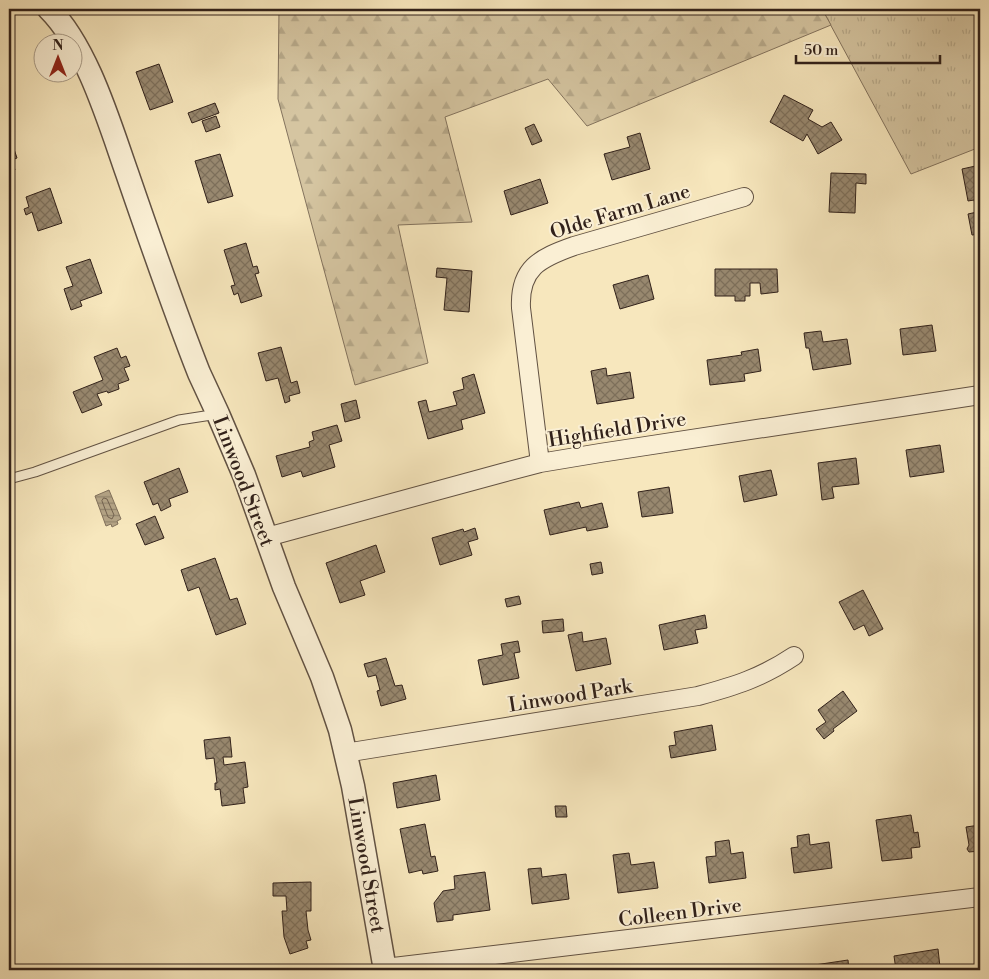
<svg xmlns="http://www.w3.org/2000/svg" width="989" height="979" viewBox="0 0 989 979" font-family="'Libre Bodoni',serif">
<defs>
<pattern id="grass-tufts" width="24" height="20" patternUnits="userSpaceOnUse" patternTransform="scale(1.25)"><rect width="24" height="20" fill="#d5c5a1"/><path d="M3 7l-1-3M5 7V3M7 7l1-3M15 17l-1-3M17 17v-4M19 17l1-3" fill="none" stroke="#b7a98a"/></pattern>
<pattern id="forest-firs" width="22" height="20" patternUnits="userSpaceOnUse" patternTransform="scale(1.25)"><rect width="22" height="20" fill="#d5c5a1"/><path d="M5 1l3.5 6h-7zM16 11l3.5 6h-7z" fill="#b7a98a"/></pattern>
<pattern id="water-rules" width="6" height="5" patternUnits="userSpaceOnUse" patternTransform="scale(1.25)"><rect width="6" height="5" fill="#b4a486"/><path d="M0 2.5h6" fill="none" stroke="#93856d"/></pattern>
<pattern id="building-cross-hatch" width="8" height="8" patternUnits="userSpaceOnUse" patternTransform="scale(1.25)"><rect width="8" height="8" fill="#98886f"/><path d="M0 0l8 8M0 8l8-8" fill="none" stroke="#7d6f5a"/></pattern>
</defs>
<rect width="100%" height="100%" fill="#f7e7bd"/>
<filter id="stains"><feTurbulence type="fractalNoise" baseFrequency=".004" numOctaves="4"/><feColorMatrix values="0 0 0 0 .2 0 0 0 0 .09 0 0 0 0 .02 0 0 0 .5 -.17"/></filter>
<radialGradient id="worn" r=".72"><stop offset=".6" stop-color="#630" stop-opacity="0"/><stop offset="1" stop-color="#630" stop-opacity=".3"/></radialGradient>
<!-- grass -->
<path fill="url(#grass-tufts)" stroke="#83735e" d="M822,9H980V147L911,174Z"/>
<!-- forest -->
<path fill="url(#forest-firs)" stroke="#83735e" d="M279,9H822L831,25L587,126L548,79L445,117L472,222L398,225L428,363L355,385L278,99Z"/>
<!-- water -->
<path fill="url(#water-rules)" stroke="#80705b" d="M109,490L121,519L117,521L118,524L112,527L111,524L106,526L95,496Z"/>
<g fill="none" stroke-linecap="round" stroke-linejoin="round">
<!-- shore -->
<path stroke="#726250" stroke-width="1" d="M104,498L107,499L114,515L112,519L108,517L102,501Z"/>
</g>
<!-- building -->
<path fill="url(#building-cross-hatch)" stroke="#31211a" d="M159,64L173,102L150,110L136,72Z
M784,95L813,110L808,119L822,127L831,122L842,140L818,154L807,134L803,141L770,122Z
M215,103L219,113L192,123L188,113Z
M216,116L220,127L206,132L202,121Z
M534,124L542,141L532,145L525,128Z
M640,133L650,169L612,180L604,154L630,147L627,137Z
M9,134L17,158L12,160L15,170L9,172Z
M220,154L233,196L208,203L195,161Z
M980,165V234L972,235L968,214L977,212L974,200L968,201L962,169Z
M831,173L866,174V184L856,183L855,213L829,212Z
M540,179L548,203L511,215L504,191Z
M50,188L62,223L38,231L32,212L26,215L24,209L29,207L26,197Z
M246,243L253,267L257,266L259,273L255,274L262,296L241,303L238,293L234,295L231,286L235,285L224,250Z
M90,259L102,293L80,301L82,306L71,310L64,289L73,286L66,267Z
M437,268L472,271L469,312L444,310L447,278L436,277Z
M715,269H777L778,292L761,294L760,283H750V296H745V301H735V296H715Z
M648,275L654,299L620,309L613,285Z
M932,325L936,351L903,355L900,329Z
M821,331L823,342L847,339L851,364L813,370L809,348H806L804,333Z
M281,347L291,383L297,381L300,393L289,396L290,401L285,403L278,378L266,381L258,353Z
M117,348L121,358L126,356L130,366L124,368L129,380L118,384L119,389L108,393L107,391L97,394L102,405L82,413L73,392L103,380L94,357Z
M758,349L761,371L744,374L745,381L710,385L707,360L742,355L741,352Z
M606,368L607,376L630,372L634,398L597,404L591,371Z
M474,374L485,413L461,420L463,429L428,439L418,402L426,400L429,412L457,405L453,392L464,389L462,378Z
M356,400L360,418L345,422L341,404Z
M337,425L342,441L329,445L335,467L303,477L301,471L282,477L276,456L310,447L309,442L314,440L312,432Z
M940,445L944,472L910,477L906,450Z
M856,458L859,484L832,487L834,498L822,500L818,463Z
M179,468L188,492L169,499L171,506L161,511L158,503L153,505L144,482Z
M771,470L777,495L744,502L739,476Z
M669,487L673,513L642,517L638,492Z
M579,502L581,508L602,503L608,527L587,531L586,527L550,535L544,510Z
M155,516L164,538L145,545L136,524Z
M475,528L478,539L468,542L472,555L440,565L432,538L463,529L464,532Z
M376,545L385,572L360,581L365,595L340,603L326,563Z
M215,558L230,600L237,598L246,624L216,635L199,587L188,591L181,570Z
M601,562L603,573L592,575L590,564Z
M863,590L883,629L869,636L864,625L854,630L839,602Z
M519,596L521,604L507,607L505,599Z
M705,615L707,628L695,630L698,643L664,650L659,625Z
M563,619L564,631L543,633L542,621Z
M582,632L583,642L606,638L611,664L576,671L568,635Z
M518,641L520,652L514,653L519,678L483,685L478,660L503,655L501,644Z
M386,658L395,686L402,685L406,699L381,706L377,691L380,690L376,675L368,677L364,664Z
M843,691L857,711L833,729L834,731L824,739L816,729L826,722L818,710Z
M712,725L716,750L671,758L669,746L676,745L674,732Z
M230,737L232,757H223L224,765L245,762L248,787L243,788L245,803L222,806L220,789L215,790V783H217L214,758L206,759L204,740Z
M436,775L440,800L397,808L393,783Z
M555,806H566L567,817H556Z
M911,815L914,833L918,832L920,847L911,848L912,858L882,861L876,820Z
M425,824L431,857L435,856L438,871L423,874L422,870L409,873L400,829Z
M980,825V851L969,852L967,849L969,845L966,827Z
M809,834L810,845L829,842L832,868L794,873L791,848L798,847L797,836Z
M729,840L731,854L743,852L746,878L709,883L706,857L716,856L715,842Z
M629,853L631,865L654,862L658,888L618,893L613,855Z
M541,868L542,877L566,874L569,899L532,904L528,869Z
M485,872L490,910L453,915V920L437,922L434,903L443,891L455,889L454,876Z
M311,882V911H306L308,930L311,940L306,941L308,948L290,954L284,937L282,911H287L286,896H273V883Z
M938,949L940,967L931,969V970H896L894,956Z
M848,960L849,970H809L808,966Z"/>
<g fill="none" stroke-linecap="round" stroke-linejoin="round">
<defs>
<path id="service" d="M9,479L35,472L179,420L218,414"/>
<path id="minor" d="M540,463L521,308C519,268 540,258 574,246L744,197
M267,537L502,473L540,463L600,453L980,395
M345,753L698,696C735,686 761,678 794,656
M385,968L980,897"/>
<path id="tertiary" d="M49,9C87,47 109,122 127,173C150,240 173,307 199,373L218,414L244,475L284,587L322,677L340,730L353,786L385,970"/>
</defs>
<!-- service casing -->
<use href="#service" stroke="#625243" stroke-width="11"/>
<!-- minor casing -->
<use href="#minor" stroke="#625243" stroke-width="20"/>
<!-- tertiary casing -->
<use href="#tertiary" stroke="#625243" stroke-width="25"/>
<!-- service -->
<use href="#service" stroke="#faefd4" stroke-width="9"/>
<!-- minor -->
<use href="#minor" stroke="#faefd4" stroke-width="18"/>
<!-- tertiary -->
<use href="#tertiary" stroke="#faefd4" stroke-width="22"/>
</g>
<g text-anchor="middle" stroke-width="4" stroke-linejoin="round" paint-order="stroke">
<!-- street labels -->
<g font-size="20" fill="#31211a" stroke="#faefd4">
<text transform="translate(620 211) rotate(-17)" y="7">Olde Farm Lane</text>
<text transform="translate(617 429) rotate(-9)" y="7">Highfield Drive</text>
<text transform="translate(244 481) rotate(69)" y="7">Linwood Street</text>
<text transform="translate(570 695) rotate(-9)" y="7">Linwood Park</text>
<text transform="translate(367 865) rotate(80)" y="7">Linwood Street</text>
<text transform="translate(680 912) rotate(-7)" y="7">Colleen Drive</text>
</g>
</g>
<!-- margin -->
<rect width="989" height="979" fill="none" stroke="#f7e7bd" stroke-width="30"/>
<rect x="10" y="10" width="969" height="959" fill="none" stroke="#31211a" stroke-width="2.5"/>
<rect x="15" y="15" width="959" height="949" fill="none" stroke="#31211a"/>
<!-- north arrow -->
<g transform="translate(58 58)"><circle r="24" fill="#faefd4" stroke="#aa9d8a"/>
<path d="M0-4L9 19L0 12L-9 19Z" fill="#8f2418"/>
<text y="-8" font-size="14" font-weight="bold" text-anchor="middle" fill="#31211a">N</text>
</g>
<!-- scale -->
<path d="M796 55v8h144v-8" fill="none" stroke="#31211a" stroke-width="2.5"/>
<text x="804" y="55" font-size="15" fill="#31211a" stroke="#faefd4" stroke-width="4" paint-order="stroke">50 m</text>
<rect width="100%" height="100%" filter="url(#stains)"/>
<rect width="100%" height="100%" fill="url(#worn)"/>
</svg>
